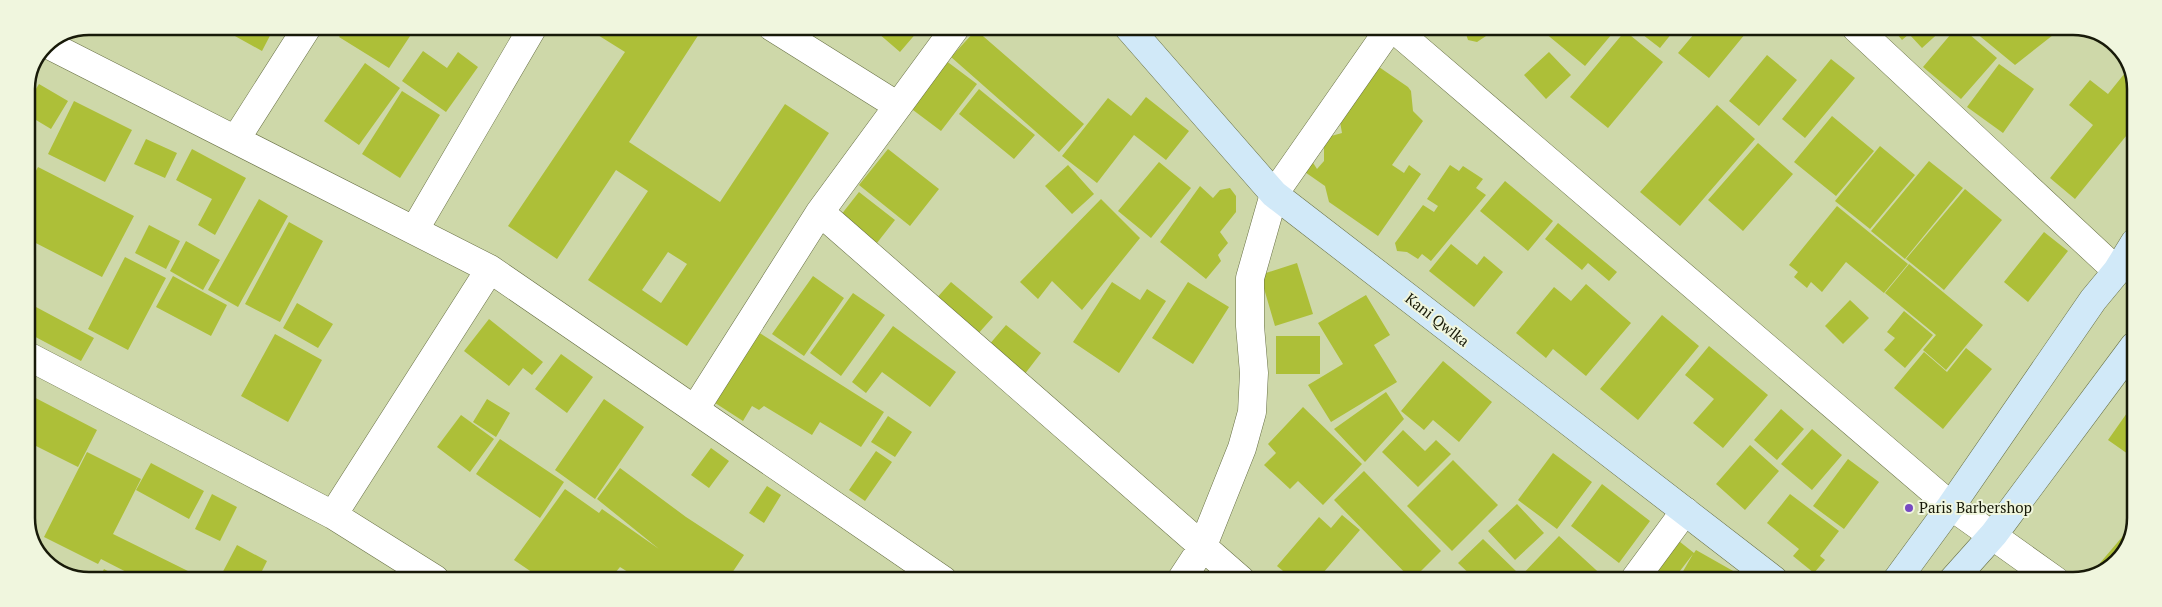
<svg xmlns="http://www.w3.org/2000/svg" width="2162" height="607" viewBox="0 0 2162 607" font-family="'PT Serif',serif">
<rect width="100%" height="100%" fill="#ced8a9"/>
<!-- building -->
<path fill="#adbf38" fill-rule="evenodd" d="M217,26H275L262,51Z
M346,27H416L389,68L339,37Z
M596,27H688L699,34L629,142L720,202L785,104L829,133L687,346L588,280L648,191L616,170L557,259L508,226L625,52L593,32ZM668,252L687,264L661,303L642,290Z
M871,27H914L918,31L900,52Z
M1025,27H1037L1033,33Z
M1464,28H1498L1477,42L1468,40Z
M1539,28H1617L1585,66Z
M1634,28H1676L1660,48Z
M1699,28H1750L1709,78L1678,53Z
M1892,28H1944L1922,48L1909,34L1902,40Z
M1956,28H1962L1997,58L1961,99L1923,67Z
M1970,28H2062L2015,65Z
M976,30L1084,124L1059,152L951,57Z
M1625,31L1663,62L1608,128L1570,97Z
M423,51L447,68L458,52L478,67L446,112L402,81Z
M1549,52L1571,75L1546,99L1524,75Z
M1767,55L1797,80L1759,126L1729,101Z
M1831,59L1855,78L1805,138L1782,119Z
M945,60L977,84L941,131L909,107Z
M365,63L400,88L359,145L324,121Z
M1999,64L2034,89L2003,133L1967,107Z
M1379,67L1408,87L1411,91L1413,111L1423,121L1392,165L1404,173L1409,165L1421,174L1378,236L1329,202L1325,186L1302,170L1310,158L1317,169L1324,161V138L1342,133L1339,116Z
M2129,68L2136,84L2135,125L2075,199L2050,178L2093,125L2069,105L2090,80L2108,94Z
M29,82L33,85L26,96V88Z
M39,84L68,101L51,129L26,114V105Z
M979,89L1035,135L1014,159L959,114Z
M402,91L440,115L400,178L362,154Z
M1146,97L1189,131L1166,160L1134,135L1097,183L1062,156L1108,98L1131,116Z
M74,101L132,130L105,182L48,154Z
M1717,105L1755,139L1680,226L1640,192Z
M1832,116L1874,151L1836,196L1794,162Z
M146,139L177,153L165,178L134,164Z
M1758,143L1793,174L1743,231L1708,200Z
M1880,146L1915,175L1870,229L1835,201Z
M192,149L246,178L215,235L198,225L212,199L176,180Z
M888,149L939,189L910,226L859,185Z
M26,159L32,162L26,172Z
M1929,161L1963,188L1905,259L1871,231Z
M1159,162L1191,188L1151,238L1118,211Z
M1068,165L1094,194L1072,214L1045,186Z
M1450,165L1459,171L1463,166L1483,179L1476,188L1486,195L1431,261L1422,254L1418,259L1407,252L1397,251L1395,243L1423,205L1434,212L1438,206L1427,199Z
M38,167L134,216L102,277L26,238V189Z
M1505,181L1553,221L1528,251L1480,211Z
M1200,186L1213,198L1220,190L1230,188L1236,196V212L1220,232L1228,243L1218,255L1221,261L1206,279L1160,242Z
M1965,189L2002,220L1944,290L1906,259Z
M859,192L895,220L873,248L837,220Z
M259,199L288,216L238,307L208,290Z
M1101,199L1140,238L1082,310L1052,281L1038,299L1020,282Z
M1837,206L1908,264L1884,293L1846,262L1822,292L1811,282L1807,288L1794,277L1798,272L1789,265Z
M289,222L323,241L280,322L245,304Z
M1558,223L1617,272L1609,281L1588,263L1582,270L1545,239Z
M149,225L180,241L166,269L135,253Z
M2044,232L2068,251L2028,302L2004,282Z
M186,241L220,260L203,290L170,271Z
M1451,244L1477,265L1484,256L1503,272L1474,307L1429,271Z
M125,257L166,278L128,350L88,329Z
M1297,263L1313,314L1275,326L1260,275Z
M1909,264L1983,325L1946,370L1923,350L1936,335L1885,293Z
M173,276L227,305L211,336L156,307Z
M813,276L844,298L804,356L772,334Z
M951,282L993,317L977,335L935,300Z
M1112,282L1140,300L1147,289L1166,301L1119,373L1073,342Z
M1188,282L1229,307L1193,364L1152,338Z
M1586,284L1631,323L1586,376L1553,349L1546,358L1516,333L1554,287L1571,301Z
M853,293L885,315L841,376L810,353Z
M1366,295L1390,335L1374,345L1397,382L1331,422L1308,385L1343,364L1318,323Z
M1850,300L1869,318L1843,344L1825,326Z
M297,303L333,324L318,348L283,328Z
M36,307L94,338L81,361L26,332V325Z
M1904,311L1933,335L1905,368L1884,350L1895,338L1887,332Z
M1662,315L1699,346L1638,420L1600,389Z
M489,319L543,362L532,375L523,368L509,386L464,351Z
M1006,325L1041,353L1024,375L988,346Z
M893,326L956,372L930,407L882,372L866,393L852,382Z
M755,330L884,412L861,447L820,422L812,435L764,406L759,410L752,406L743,421L709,399Z
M275,334L322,360L288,422L241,396Z
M1276,336H1320V374H1276Z
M1709,346L1768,395L1723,448L1693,423L1714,399L1685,375Z
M1966,348L1992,369L1943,429L1894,388L1924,352L1947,372Z
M561,354L593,377L567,413L535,389Z
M1443,361L1492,402L1459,442L1433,420L1424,430L1401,411Z
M1386,392L1404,419L1365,462L1334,429Z
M26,393L97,430L78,467L26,441Z
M487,399L510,413L496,437L473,422Z
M604,399L644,427L595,499L555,470Z
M2134,403V446L2128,454L2108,440Z
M1303,407L1362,464L1323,505L1298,481L1290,489L1264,465L1276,453L1268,444Z
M1781,409L1804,429L1777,460L1754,440Z
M461,415L494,439L470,472L437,447Z
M888,416L912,432L895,457L871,442Z
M1812,429L1842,455L1812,490L1781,464Z
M1403,430L1425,451L1436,440L1451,454L1418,487L1382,452Z
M500,439L564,482L540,518L476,474Z
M1750,445L1779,471L1745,510L1716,484Z
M711,448L729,461L709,488L691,475Z
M876,451L892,462L865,501L849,490Z
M87,452L141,479L113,534L192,573L189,579H140L101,559L98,564L44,537Z
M1553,453L1592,482L1557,529L1518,500Z
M1848,459L1879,482L1844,529L1813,506Z
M1453,460L1498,505L1452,551L1407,506Z
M151,463L204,491L189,519L136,490Z
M620,468L686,517L744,555L728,579H639L620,567L610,579H542L514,560L565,489L599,513L602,509L659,549L597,499Z
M1364,471L1441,551L1412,580L1334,500Z
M1602,484L1650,521L1619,563L1571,526Z
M767,486L781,495L764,523L749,513Z
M212,494L237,507L220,541L195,529Z
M1790,494L1839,531L1820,556L1825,560L1814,573L1793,556L1799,549L1767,523Z
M1517,504L1544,533L1515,560L1488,531Z
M1342,515L1360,530L1317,580H1294L1277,566L1319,517L1331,528Z
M2134,523V534L2112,568L2107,569L2100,563Z
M1670,534L1694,553L1696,550L1749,580H1678L1693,554L1673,580H1666L1646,566Z
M1559,536L1607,580H1517Z
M1483,539L1518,573L1511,580H1476L1458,563Z
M237,545L267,561L258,579H219Z
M104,569L122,579H99Z
M2006,574L2015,581H2001Z"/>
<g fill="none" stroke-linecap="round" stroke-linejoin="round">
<defs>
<path id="street" d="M772,27L898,106
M1393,28L1951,506L2056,581
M1856,28L2117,271
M47,44L490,269L943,580
M236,139L308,26
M820,212L1241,580
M415,229L533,27
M26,355L333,515L435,579
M695,409L820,212L956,27
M333,515L490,269
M1181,580L1202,548L1242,448L1252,412L1254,373L1250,326V278L1274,194L1390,28
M1634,580L1685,511"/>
<path id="secondary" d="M1128,27L1274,194L1774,580
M1896,581L1951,506L2093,300L2117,271L2135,242
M1952,581L1994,534L2134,346"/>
</defs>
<!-- street casing -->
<use href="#street" stroke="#687045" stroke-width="29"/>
<!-- secondary casing -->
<use href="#secondary" stroke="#687045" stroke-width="29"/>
<!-- street -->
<use href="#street" stroke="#fff" stroke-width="28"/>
<!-- secondary -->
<use href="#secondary" stroke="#d1e9f8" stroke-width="28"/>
</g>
<!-- markers -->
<circle fill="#774ac2" stroke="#f0f6de" stroke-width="2" cx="1909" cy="508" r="5"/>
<g text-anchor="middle" stroke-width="4" stroke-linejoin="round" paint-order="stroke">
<!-- street labels -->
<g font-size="15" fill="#181a09" stroke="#f0f6de">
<text transform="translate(1437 320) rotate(38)" y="5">Kani Qwlka</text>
</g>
<!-- poi labels -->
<g font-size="15" fill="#181a09" stroke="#f0f6de" text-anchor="start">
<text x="1919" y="513">Paris Barbershop</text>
</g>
</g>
<!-- crop -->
<path d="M0 0H2162V607H0ZM89 35H2073A54 54 0 0 1 2127 89V518A54 54 0 0 1 2073 572H89A54 54 0 0 1 35 518V89A54 54 0 0 1 89 35Z" fill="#f0f6de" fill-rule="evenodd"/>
<path fill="none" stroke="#181a09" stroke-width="2.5" d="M89 35H2073A54 54 0 0 1 2127 89V518A54 54 0 0 1 2073 572H89A54 54 0 0 1 35 518V89A54 54 0 0 1 89 35Z"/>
</svg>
